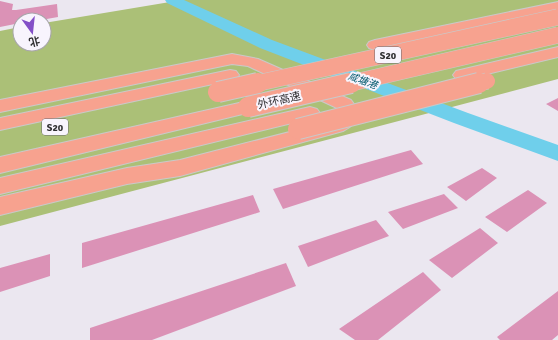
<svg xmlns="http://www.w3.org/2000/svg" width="558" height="340" viewBox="0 0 558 340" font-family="Signika,'Noto Sans SC',sans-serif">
<rect width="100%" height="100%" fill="#ebe7f0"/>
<!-- forest -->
<path fill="#abc077" d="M182,0H558V79L0,226V31L20,27V44H44V23Z"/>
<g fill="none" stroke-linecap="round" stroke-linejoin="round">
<!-- river -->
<path fill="#6fcfeb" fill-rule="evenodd" d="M165,0H184L272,40L468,113L558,145V161L454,123L260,48L167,3Z"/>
</g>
<!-- building -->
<path fill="#db92b6" d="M0,1L13,4L12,10H16L57,4L58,17L41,20H20V23L0,27Z
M558,98V111L546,104Z
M411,150L423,164L283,209L273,189Z
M482,168L497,178L466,201L447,187Z
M528,190L547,203L507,232L485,217Z
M444,194L458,208L403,229L388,212Z
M253,195L260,212L82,268V243Z
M376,220L389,236L308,267L298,246Z
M480,228L498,243L452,278L429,260Z
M50,254V276L0,292V268Z
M286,263L296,286L152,340H90V328Z
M423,272L441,290L378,340H355L339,329Z
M558,291V335L552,340H500L497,337Z"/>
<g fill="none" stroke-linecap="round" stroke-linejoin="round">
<defs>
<path id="motorway" d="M558,2V10L375,50L369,48L367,45L369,42L375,40Z
M558,47V57L462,80L456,79L453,75L456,71Z
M232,54L258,59L351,100L359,111C356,122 353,126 343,131L180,176L127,184L0,215V197L127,168L180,160L329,122L338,118L340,112L337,108L248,66L232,64L0,112V100Z
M230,70L236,71L239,75L236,79L0,130V118Z
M248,101L255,103L257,107L255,111L0,173V157Z
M310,107L317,109L320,113L317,117L0,194V178Z"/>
</defs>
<!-- motorway casing -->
<use href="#motorway" stroke="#c9c9c9" stroke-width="2"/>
<!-- motorway -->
<use href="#motorway" fill="#f7a28f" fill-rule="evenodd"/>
<defs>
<path id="motorway-bridge-far1" d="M254,84L558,17
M347,84L558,35
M475,84L487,81"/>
<path id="motorway-bridge" d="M218,92L258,83
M248,107L351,83
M298,129L479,83"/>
</defs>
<!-- motorway-bridge-far1 casing -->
<use href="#motorway-bridge-far1" stroke="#c9c9c9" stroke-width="17" stroke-linecap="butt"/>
<!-- motorway-bridge casing -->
<use href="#motorway-bridge" stroke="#c9c9c9" stroke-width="22" stroke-linecap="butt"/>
<!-- motorway-bridge-far1 -->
<use href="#motorway-bridge-far1" stroke="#f7a28f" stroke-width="16"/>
<!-- motorway-bridge -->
<use href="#motorway-bridge" stroke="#f7a28f" stroke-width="20"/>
</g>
<g text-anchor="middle" stroke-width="4" stroke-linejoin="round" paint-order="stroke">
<!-- shield labels -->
<g fill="#f8f4fd" stroke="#6b696e" stroke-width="1">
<rect x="375" y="47" width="26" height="16" rx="3"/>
<rect x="42" y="119" width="26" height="16" rx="3"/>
</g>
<g font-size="10" font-weight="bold" fill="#2f2e31">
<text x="388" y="59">S20</text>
<text x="55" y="131">S20</text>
</g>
<!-- far-water labels -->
<g font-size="10" font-style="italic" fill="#055b6f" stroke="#f8f4fd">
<text transform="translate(363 80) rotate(20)" y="4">咸塘港</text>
</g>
<!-- street labels -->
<g font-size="11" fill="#2f2e31" stroke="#f8f4fd">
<text transform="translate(279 100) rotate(-13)" y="4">外环高速</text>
</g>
</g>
<!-- north arrow -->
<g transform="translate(32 32) rotate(165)"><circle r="19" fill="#f8f4fd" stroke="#a8a5ab"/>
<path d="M0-3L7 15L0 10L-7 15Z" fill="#834fc7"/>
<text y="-6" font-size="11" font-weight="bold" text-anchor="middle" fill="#2f2e31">北</text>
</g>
</svg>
